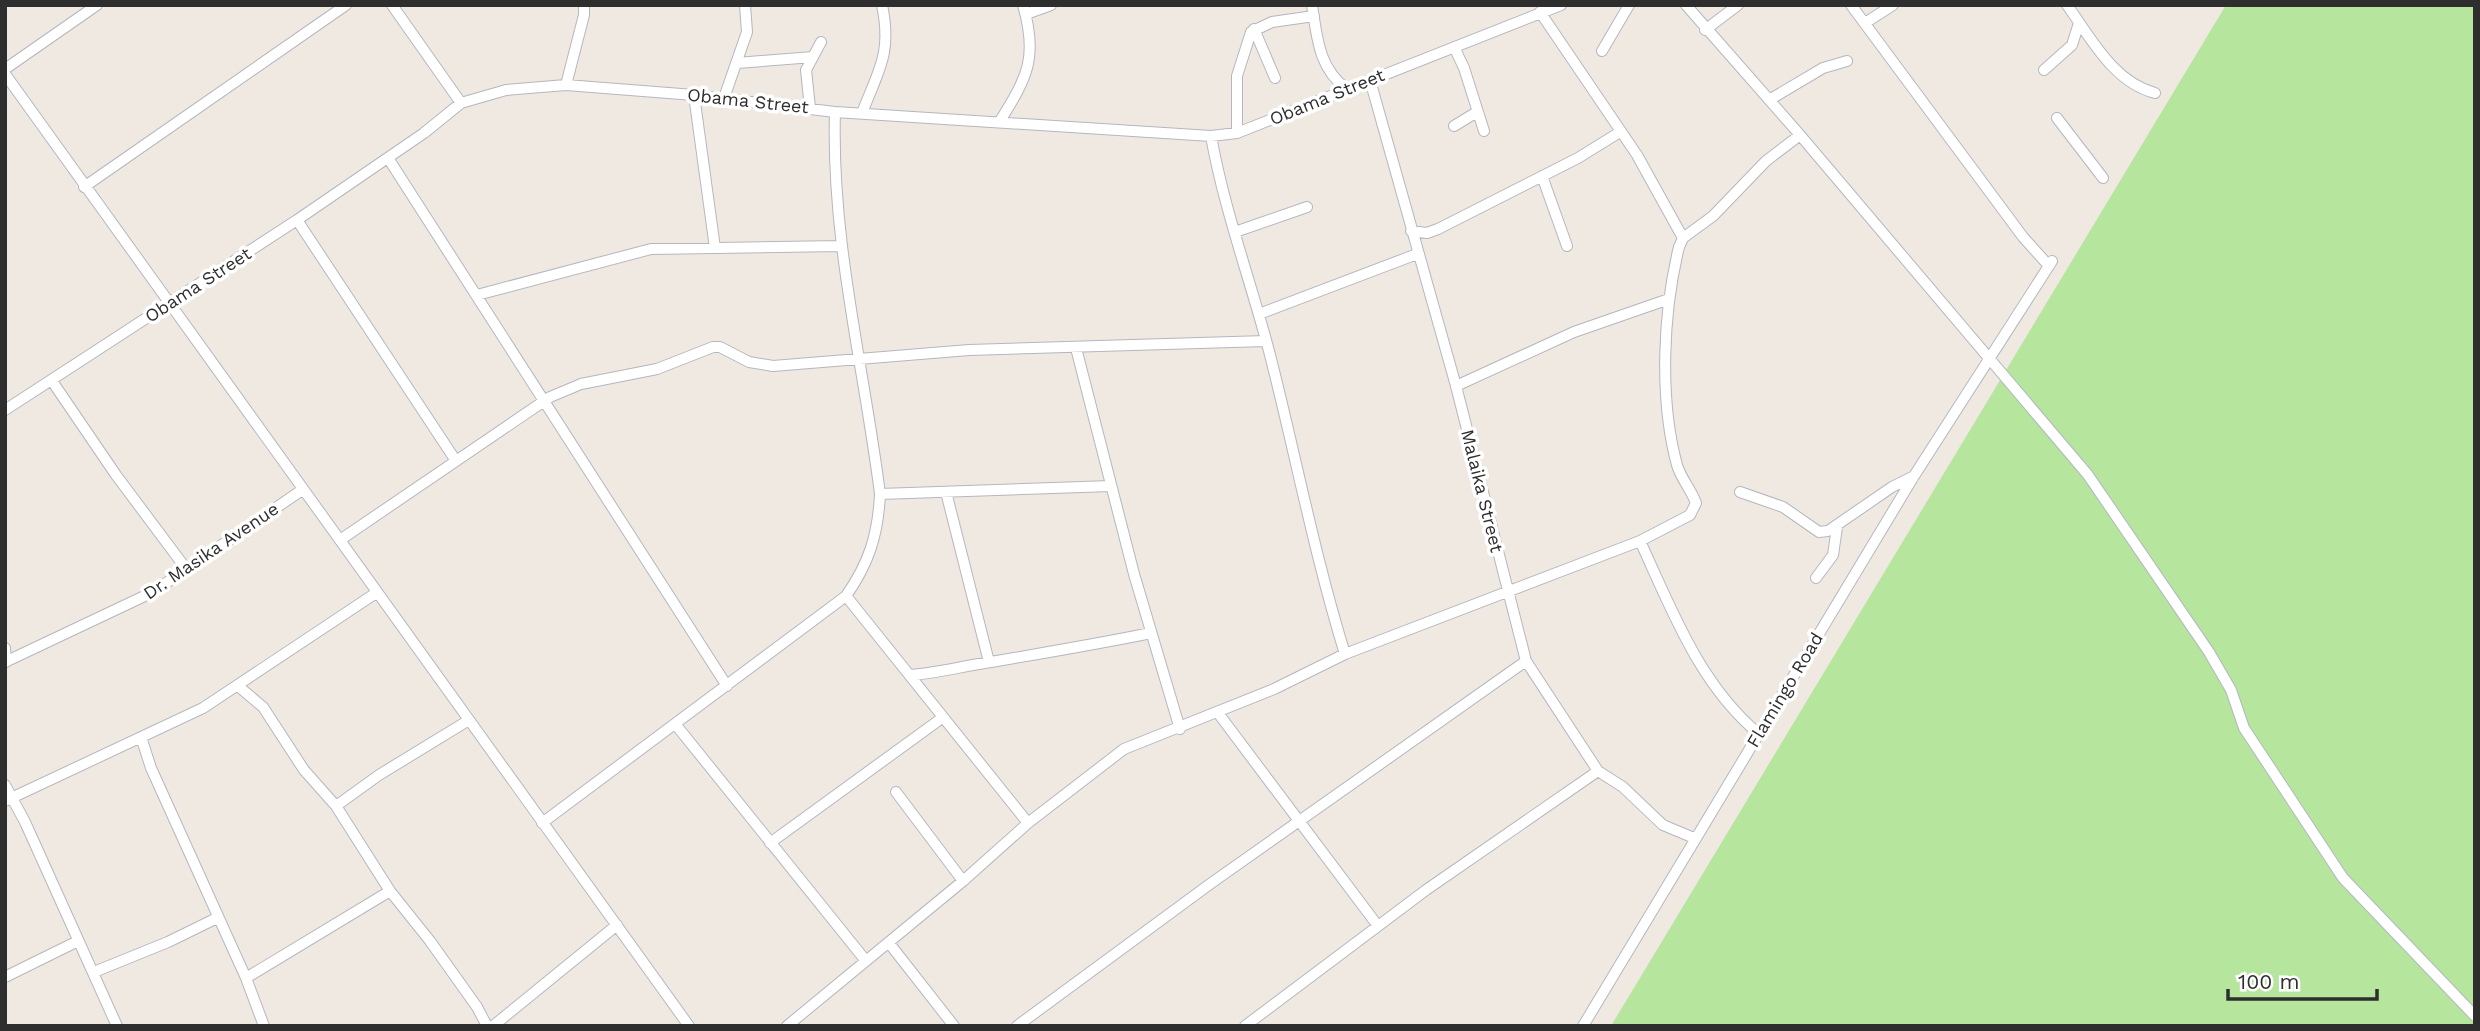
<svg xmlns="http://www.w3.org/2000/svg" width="2480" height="1031" viewBox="0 0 2480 1031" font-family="'Work Sans',sans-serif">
<rect width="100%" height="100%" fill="#efe9e1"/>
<!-- green -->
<path fill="#b6e59e" d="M2226,5H2475V1026H1611Z"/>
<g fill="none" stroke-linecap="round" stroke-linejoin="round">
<defs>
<path id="minor" d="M392,5L461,103
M1312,5C1317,38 1319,69 1347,89
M1686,5L1800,135L2088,475L2209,652L2231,690L2244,728L2343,878L2475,1016
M1851,5L2023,237L2049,266
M2067,5C2091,38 2113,82 2155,93
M1540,12L1637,155L1683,238
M1026,14L1051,5
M1865,23L1893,5
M1254,29L1275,78
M1705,30L1738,5
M1454,47L1464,68L1484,131
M1602,51L1629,5
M737,63L813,57
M5,69L97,5
M2044,70L2072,45L2079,23
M5,74L689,1026
M1370,80L1456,386L1526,661L1598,771L1623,787L1663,825L1694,838
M566,85L584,15V5
M694,95L715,248
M724,98L747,32L745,5
M1769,100L1823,68L1847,61
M810,108L806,70L821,42
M862,113C879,69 892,53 882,5
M2057,118L2103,178
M1000,121C1028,76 1038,57 1023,5
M1454,126L1477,112
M1237,133V76L1251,32L1272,22L1314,16
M1211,136C1224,209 1250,279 1269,351C1295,452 1314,554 1345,654
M388,158L727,686
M1542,176L1567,246
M84,187L346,5
M297,220L456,461
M1411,231L1427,233L1438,229L1578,158L1620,132
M1235,232L1307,207
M477,295L651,249L840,246
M1259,314L1417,254
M1076,348L1134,574L1180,729
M52,381L116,475L187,570
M1456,386L1574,332L1669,299
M5,410L297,220L424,133L461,103L506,90L566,85L694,95L835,112L1211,136L1237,133L1561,5
M946,492L989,662
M1740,492L1783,507L1819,532L1828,531L1892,487L1914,476
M880,494L1111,486
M340,540L550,397L581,384L657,369L713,347H720L749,362L773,366L969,350L1266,341
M1640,541C1672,610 1699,684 1759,734
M1816,578L1833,555L1837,527
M846,596L1028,823
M5,648L6,662
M5,662L153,592L302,490
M911,675C938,673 963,666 991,662C1044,653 1097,644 1151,633
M238,686L263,707L304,770L336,806L390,891L430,941L477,1007L487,1026
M1218,713L1378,926
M676,725L866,961
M141,737L151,768L246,978L264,1026
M5,785L25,822L117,1026
M896,792L963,881
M5,801L203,708L376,593
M336,806L379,775L469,720
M542,823L846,596C869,563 878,535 880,494C864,366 831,242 835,112
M770,843L942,718
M889,943L954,1026
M94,972L168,942L217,918
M5,977L78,941
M246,978L390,891
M493,1026L617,925
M787,1026L963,881L1028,823L1124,749L1274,689L1345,654L1640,541L1690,515L1696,503C1691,489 1681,479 1677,465C1659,399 1663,312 1679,247L1683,238L1713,216L1766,161L1800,135
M1017,1026L1210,884L1526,661
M1245,1026L1426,890L1598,771
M1583,1026L1914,476L2052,261"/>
</defs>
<!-- minor casing -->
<use href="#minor" stroke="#b4b7c1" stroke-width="12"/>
<!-- minor -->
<use href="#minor" stroke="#fff" stroke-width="10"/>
</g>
<g text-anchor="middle" stroke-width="7" stroke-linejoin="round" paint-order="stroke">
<!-- street labels -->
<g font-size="18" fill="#2e2e2e" stroke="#fff">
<text transform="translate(1327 97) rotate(-22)" y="6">Obama Street</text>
<text transform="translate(748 101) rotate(6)" y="6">Obama Street</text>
<text transform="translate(198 285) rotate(-33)" y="6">Obama Street</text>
<text transform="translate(1482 491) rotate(76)" y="6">Malaika Street</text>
<text transform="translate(211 551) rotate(-34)" y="6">Dr. Masika Avenue</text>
<text transform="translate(1785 690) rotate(-59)" y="6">Flamingo Road</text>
</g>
</g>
<!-- border -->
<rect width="2480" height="1031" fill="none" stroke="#2e2e2e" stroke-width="14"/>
<!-- scale -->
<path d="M2228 989v10h149v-10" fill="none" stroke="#2e2e2e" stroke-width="3.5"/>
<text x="2238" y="989" font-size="21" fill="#2e2e2e" stroke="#ffffff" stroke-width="5" paint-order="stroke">100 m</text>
</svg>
